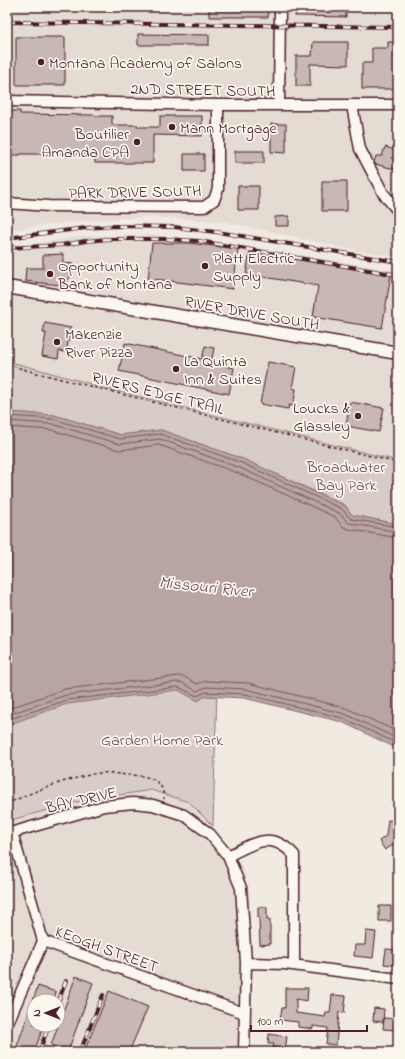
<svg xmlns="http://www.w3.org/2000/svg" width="405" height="1059" viewBox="0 0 405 1059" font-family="'Indie Flower',sans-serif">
<rect width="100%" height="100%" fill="#f0eae0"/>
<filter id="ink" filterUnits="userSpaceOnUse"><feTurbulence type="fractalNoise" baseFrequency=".025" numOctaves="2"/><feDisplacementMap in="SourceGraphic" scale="8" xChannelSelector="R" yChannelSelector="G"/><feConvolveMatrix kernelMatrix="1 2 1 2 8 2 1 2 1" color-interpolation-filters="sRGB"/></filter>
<g filter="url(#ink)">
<!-- built -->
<path fill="#e4dbd2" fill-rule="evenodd" d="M7,7H398V257L355,250L221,221L147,217L78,221L7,230Z
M158,235L240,245L398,271V461L117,391L7,361V248L84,236Z
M151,790L189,802L213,826L242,866L250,898V1052H7V821L81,801ZM34,1001H58V1025H34Z"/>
<!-- green -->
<path fill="#d8ccc6" stroke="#917678" d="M7,361L117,391L398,461V524L352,515L345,505L243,459L161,430L121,435L54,415L7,412Z
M145,684L217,690L213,826L189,802L151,790L81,801L7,821V718Z"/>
<!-- water -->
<path fill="#b8a4a2" stroke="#8c6f72" d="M7,412L54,415L121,435L161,430L243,459L345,506L352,515L398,524V749L342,722L244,698L206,696L198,701L178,690L67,704L7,725Z"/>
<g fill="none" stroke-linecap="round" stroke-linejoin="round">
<!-- shore -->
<path stroke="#76545b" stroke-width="1" d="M7,416L53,419L120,439L160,434L242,463L342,509L351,519L398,527
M7,421L52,424L120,444L160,439L240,468L339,513L349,523L398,532
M7,427L51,430L119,450L159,445L238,473L335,517L342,526L348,529L398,538
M7,709L65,689L179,676L185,677L197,684L206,681L248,683L346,708L398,732
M7,715L66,695L178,682L183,683L197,691L206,687L246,689L345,714L398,739
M7,720L67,700L178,687L197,696L206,692L245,694L343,718L398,744"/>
</g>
<!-- building -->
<path fill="#c8b8b3" stroke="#4a1f2b" d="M209,7H268V17H209Z
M296,7H346V17L295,16Z
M138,34L209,35V45H138Z
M16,37H65V85H16Z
M313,42H348V65L310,64V86H296V56H312Z
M388,42H398V89H362V63H372V48H388Z
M7,111H20V114L95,115V116H112V125H138V127H160V116H202V136L153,135V163H95V154H20V155H7Z
M271,124H286V153L271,152Z
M385,147L398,151V170L375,164L374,162L376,156H382Z
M235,151H264V163H235Z
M184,154H204V171H184Z
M322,181H347V211H322Z
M238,186H259V210H238Z
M289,216V226H275V217Z
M152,243H189L238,249L233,289L154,279L153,281L148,280Z
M250,252L391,275L382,328L313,317L318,286L246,274Z
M63,254V263L73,264L72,275L67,281L69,286L25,281L26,268H43V255Z
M45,323L71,328L66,352L59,351L58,359L42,356L46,333H43Z
M125,343L202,359L205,346L214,348L211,363L234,368L229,394L119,371Z
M268,362L296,367L292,388L296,389L293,406L289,405L288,409L260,404Z
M350,402L384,408L379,432L346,426Z
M388,820L398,821V842L385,850L379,841L386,836Z
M379,906H391V921H379Z
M258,907H267V920H270V944L260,945L259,917H258Z
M366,931L376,932L373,958L354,956L355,945H365Z
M386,949L396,950L394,965L384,964Z
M76,976L93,983L68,1051L51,1045Z
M38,986L56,992L53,1001H34V1025H44L34,1052H15Z
M285,988H308L307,1001L296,999V1013L325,1017L326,1013H330L332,995L346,996L344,1013L339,1012L336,1045L326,1044L328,1028L313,1026V1029L298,1027V1022L280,1020L282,1008H285Z
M109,991L148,1007L129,1052H84Z
M374,1008L384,1009L383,1022L373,1021Z
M384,1018L396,1019V1021L398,1022V1030L383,1029Z
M269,1034L287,1037L285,1050L273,1048L274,1044H268Z"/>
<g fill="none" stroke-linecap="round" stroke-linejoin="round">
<defs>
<path id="minor" d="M7,101L218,105H398
M279,105L280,7
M352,105L360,149L383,193L398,211
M7,203L49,206L204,207L214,200L218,189V105
M12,832L43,941L244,1013
M7,834L104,806L133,803L153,805L184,815L210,834L228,856L241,888L246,963L244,1052
M228,856C254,843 271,830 294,855V965
M246,963L285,964L398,979
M7,1022L9,1020L43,941"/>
<path id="major" d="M7,287L398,353"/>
</defs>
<!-- minor casing -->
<use href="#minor" stroke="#4a1f2b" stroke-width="13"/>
<!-- major casing -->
<use href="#major" stroke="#4a1f2b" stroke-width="15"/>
<!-- path -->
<path stroke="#4a1f2b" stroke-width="1.5" stroke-dasharray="3 3" stroke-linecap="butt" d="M7,364L33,372L398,463
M7,804C32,792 58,782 85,776C90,775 95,773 100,773C110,772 121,775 131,775C148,776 164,779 164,799"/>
<!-- minor -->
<use href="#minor" stroke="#fbf7ec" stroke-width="10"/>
<!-- major -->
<use href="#major" stroke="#fbf7ec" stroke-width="12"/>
<defs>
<path id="rail" d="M7,22L398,27
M7,238L86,228L115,226L174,227L224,233L398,262
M7,248L62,245L86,241L109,239H165L199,241L398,275
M58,1002L66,981
M39,1052L49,1025
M80,1052L103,995"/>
</defs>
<!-- rail casing -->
<use href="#rail" stroke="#4a1f2b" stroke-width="4"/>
<!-- rail -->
<use href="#rail" stroke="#fbf7ec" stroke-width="2.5" stroke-dasharray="8" stroke-linecap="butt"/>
</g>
</g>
<!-- markers -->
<g fill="#4a1f2b" stroke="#fbf7ec" stroke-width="1.5">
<circle cx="41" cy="62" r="4"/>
<circle cx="172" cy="127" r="4"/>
<circle cx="137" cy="142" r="4"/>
<circle cx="205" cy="266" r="4"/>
<circle cx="50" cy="274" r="4"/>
<circle cx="57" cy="342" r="4"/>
<circle cx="176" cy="369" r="4"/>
<circle cx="358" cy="416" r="4"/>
</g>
<g text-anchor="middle" stroke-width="3.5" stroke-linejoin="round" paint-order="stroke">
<!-- poi labels -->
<g font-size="16" fill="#4a1f2b" stroke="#fbf7ec" text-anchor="start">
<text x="49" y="68">Montana Academy of Salons</text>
<text x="180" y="133">Mann Mortgage</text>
<text x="129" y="139" text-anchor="end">Boutilier<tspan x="129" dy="18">Amanda CPA</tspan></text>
<text x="213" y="263">Platt Electric<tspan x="213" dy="18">Supply</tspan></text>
<text x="58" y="271">Opportunity<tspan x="58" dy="18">Bank of Montana</tspan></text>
<text x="65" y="339">Makenzie<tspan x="65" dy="18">River Pizza</tspan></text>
<text x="184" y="366">La Quinta<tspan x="184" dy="18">Inn &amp; Suites</tspan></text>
<text x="350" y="413" text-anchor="end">Loucks &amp;<tspan x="350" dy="18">Glassley</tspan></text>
</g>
<!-- street labels -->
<g font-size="16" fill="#4a1f2b" stroke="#fbf7ec">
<text transform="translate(203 89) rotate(1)" y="6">2ND STREET SOUTH</text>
<text transform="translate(135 191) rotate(-1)" y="6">PARK DRIVE SOUTH</text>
<text transform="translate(252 312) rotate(10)" y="6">RIVER DRIVE SOUTH</text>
<text transform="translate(158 392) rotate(14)" y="6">RIVERS EDGE TRAIL</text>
<text transform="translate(81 799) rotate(-13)" y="6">BAY DRIVE</text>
<text transform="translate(107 948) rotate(20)" y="6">KEOGH STREET</text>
</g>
<!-- park labels -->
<g font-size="16" fill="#6e4a52" stroke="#fbf7ec">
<text x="346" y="472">Broadwater<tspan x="346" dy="18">Bay Park</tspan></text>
<text x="162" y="745">Garden Home Park</text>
</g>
<!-- water labels -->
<g font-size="17" font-style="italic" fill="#704e55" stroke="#fbf7ec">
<text transform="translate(206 586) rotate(6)" y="6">Missouri River</text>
</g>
</g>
<!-- margin -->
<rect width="405" height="1059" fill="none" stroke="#fbf7ec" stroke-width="24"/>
<rect x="12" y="12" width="381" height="1035" fill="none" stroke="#4a1f2b" stroke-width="1.5" filter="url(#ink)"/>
<!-- north arrow -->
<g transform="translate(46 1013) rotate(270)"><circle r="19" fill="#fbf7ec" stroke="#b4a19f"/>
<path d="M0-3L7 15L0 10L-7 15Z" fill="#4a1f2b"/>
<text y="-6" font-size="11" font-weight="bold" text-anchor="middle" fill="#4a1f2b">N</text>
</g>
<!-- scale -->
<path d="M251 1025v6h116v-6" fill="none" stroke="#4a1f2b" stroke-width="2"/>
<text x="257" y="1025" font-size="12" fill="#4a1f2b" stroke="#fbf7ec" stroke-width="3" paint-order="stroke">100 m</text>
</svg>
